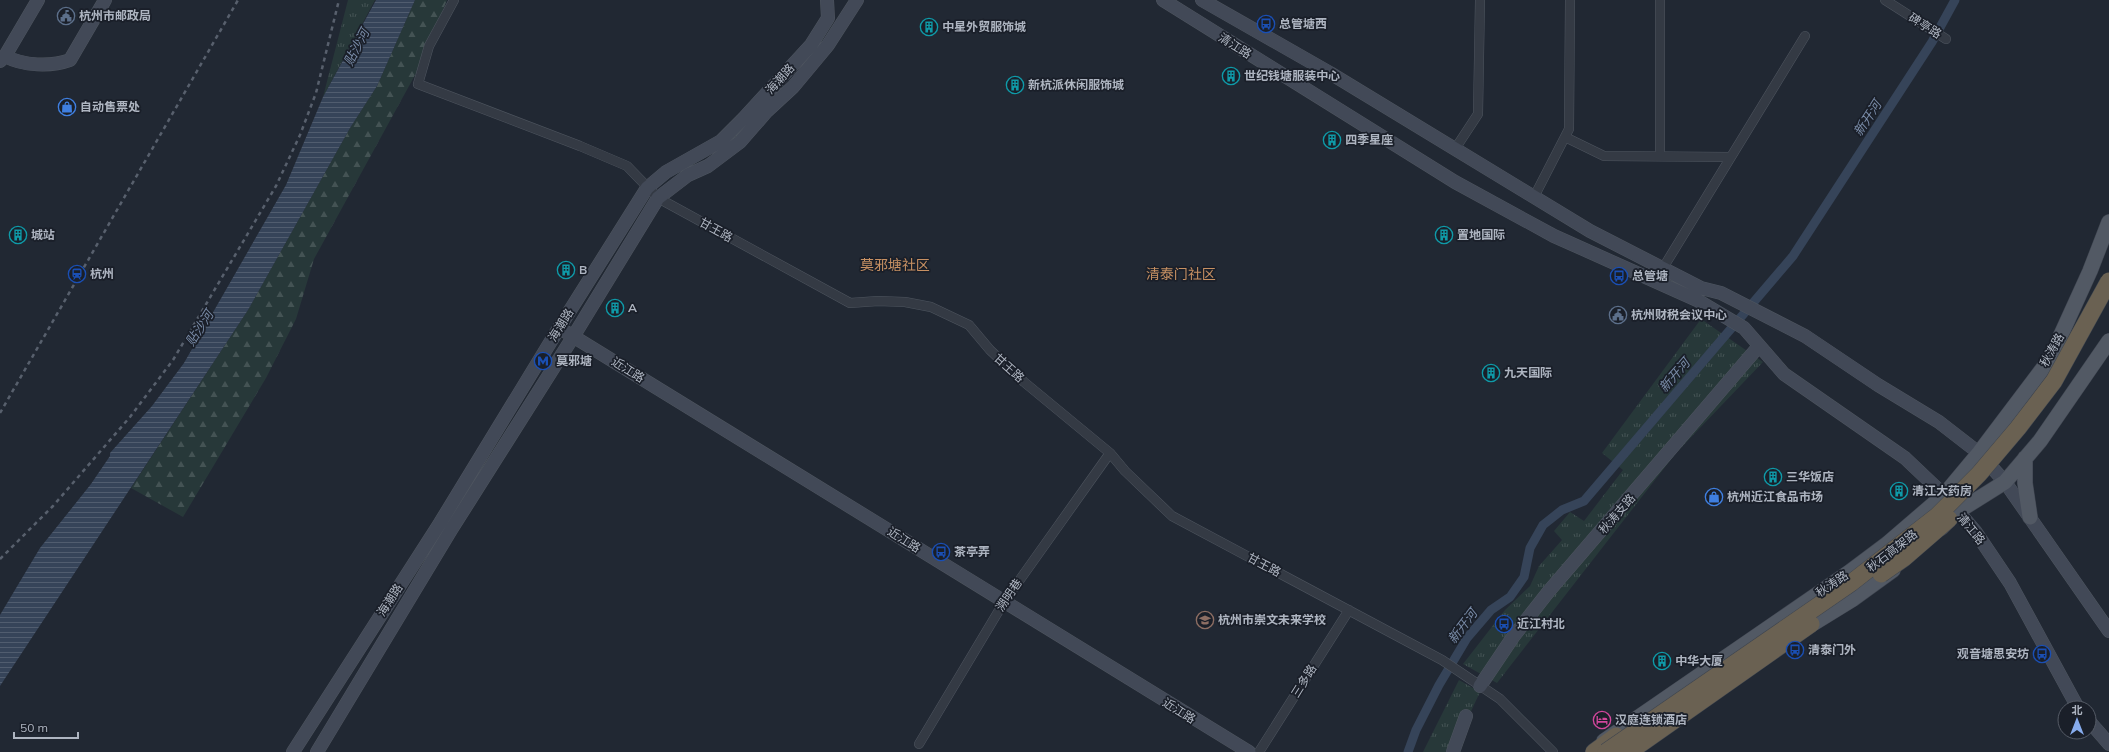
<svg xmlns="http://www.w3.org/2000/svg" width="2109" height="752" viewBox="0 0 2109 752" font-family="Mulish,'Noto Sans SC',sans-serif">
<defs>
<pattern id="forest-firs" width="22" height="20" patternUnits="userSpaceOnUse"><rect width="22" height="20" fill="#273839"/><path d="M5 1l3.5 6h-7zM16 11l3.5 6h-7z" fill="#445354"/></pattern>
<pattern id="park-tufts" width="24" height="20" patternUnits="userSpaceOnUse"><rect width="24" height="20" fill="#273839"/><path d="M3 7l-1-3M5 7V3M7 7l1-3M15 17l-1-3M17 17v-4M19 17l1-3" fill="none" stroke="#445354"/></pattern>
<pattern id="water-rules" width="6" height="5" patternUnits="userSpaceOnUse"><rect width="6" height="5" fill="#364459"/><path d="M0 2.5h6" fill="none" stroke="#515d6f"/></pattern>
</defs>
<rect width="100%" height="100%" fill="#212833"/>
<!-- forest -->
<path fill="url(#forest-firs)" d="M415,0H447L420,66L314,259L296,319L266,378L183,517L131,488L248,310L350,128L377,86Z"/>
<!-- park -->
<path fill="url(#park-tufts)" d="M348,0H375L323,97Z
M1701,319L1763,362L1676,453L1497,683L1463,664L1505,610L1530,586L1539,566L1562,540L1554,531L1570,512L1584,521L1623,470L1602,453Z
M1459,680L1480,692L1452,752H1423Z"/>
<!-- water -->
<path fill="url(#water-rules)" d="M376,0H415L377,86L350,128L248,310L0,686V615L40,548L91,484L110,456V453L152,406L184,363L286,185L323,97Z"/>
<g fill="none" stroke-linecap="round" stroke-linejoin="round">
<!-- canal -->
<path stroke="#364459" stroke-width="9" d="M1408,752L1416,730L1439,685L1467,638L1491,610L1510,597L1524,577L1530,548L1543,525L1562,510L1584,501L1793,256L1932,42L1955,0"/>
<defs>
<path id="street" d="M454,0L429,46L418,84L580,146L627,166L658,198L850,303L878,301L905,302L931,307L969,325L990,350L1024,382L1110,453L1125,471L1172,516L1442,660L1500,699L1553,752
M1885,0L1946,39
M1565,137L1604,156L1731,157
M1455,149L1478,114L1480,0
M1660,155V0
M1534,197L1569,129L1570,0
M1663,268L1805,36
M919,744L1004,602L1110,453
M1259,752L1349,610"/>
<path id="secondary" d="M1163,0L1455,182L1554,236L1697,300L1744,328L1784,374L1905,458L1944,495L1975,531L2010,583L2078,708
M1202,0L1330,73L1590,231L1701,288L1721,293L1805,336L1878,385L1939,422L1979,453L2005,482L2109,631
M5,56C23,66 51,67 70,60L105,0
M0,61L5,56L38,0
M566,332L1249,752
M1480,686L1513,637L1549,591L1759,346
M2089,721L2109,744
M293,752L440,523L559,328L647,188L666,172L721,141L744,118L811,45L828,18L827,0
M317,752L451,530L573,337L658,198L688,175L708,166L740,142L767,111L793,87L828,45L857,0
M1453,752L1466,716"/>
<path id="primary" d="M2025,458V483L2030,517
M1941,528L1957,512L2005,482L2040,441L2109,341
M1801,631L1853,599L1893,570
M1604,741L1851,571L1887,544L1944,495L1979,453L2050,359L2090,271L2109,222"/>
<path id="highway" d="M1594,752L1616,736"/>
</defs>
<!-- street casing -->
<use href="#street" stroke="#4e555f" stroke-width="10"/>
<!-- secondary casing -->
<use href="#secondary" stroke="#4e555f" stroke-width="14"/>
<!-- primary casing -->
<use href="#primary" stroke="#3d434e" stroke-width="16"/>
<!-- highway casing -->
<use href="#highway" stroke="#3e454f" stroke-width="18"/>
<!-- street -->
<use href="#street" stroke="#343a44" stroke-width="9"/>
<!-- secondary -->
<use href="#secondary" stroke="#424957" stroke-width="13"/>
<!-- primary -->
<use href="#primary" stroke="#525964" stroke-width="15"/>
<!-- highway -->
<use href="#highway" stroke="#6a6152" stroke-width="17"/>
<!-- rail -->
<path stroke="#58606d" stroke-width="2.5" stroke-dasharray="4 4" stroke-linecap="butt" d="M0,413L238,0
M0,559L53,506L130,417L173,360L276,186L300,135L316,93L339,0"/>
<defs>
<path id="highway-bridge" d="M1881,574L1904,558L1949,519
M1606,752L1851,583L1937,516L1979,474L2018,428L2054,381L2109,281
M1629,752L1811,624"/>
</defs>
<!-- highway-bridge casing -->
<use href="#highway-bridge" stroke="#3e454f" stroke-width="18" stroke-linecap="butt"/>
<!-- highway-bridge -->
<use href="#highway-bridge" stroke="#6a6152" stroke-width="17"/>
</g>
<!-- icons -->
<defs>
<symbol id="civic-ring" viewBox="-11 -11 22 22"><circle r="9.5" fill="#1a1f29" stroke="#5c6f8a" stroke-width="1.5"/><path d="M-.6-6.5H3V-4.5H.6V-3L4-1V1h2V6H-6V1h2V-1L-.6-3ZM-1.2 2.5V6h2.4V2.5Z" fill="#5c6f8a"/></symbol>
<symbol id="bus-ring" viewBox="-11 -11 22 22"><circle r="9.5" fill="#1a1f29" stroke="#1a4fb4" stroke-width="1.5"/><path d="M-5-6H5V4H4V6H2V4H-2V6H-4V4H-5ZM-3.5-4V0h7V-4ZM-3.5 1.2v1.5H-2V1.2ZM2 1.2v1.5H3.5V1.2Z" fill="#1a4fb4"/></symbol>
<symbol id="building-ring" viewBox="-11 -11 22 22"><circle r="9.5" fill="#1a1f29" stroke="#0f9aa8" stroke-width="1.5"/><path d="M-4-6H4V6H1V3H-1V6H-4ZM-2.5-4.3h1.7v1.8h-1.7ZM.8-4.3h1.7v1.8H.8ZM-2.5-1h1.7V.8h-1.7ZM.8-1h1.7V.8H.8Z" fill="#0f9aa8"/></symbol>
<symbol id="shop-ring" viewBox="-11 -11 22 22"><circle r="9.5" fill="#1a1f29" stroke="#3f7fe0" stroke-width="1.5"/><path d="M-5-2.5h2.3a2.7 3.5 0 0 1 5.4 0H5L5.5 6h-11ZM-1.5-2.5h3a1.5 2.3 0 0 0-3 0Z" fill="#3f7fe0"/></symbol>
<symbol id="station-ring" viewBox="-11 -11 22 22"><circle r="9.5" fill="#1a1f29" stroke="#1a4fb4" stroke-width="1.5"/><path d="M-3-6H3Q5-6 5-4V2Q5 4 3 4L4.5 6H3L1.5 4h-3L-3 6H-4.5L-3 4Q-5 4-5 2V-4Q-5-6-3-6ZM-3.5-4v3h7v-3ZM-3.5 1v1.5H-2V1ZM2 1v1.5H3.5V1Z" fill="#1a4fb4"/></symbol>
<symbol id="metro-ring" viewBox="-11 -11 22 22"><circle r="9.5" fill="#1a1f29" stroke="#1a4fb4" stroke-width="1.5"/><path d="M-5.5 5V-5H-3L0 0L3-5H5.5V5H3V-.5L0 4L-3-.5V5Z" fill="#1a4fb4"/></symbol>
<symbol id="school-ring" viewBox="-11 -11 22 22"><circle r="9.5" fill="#1a1f29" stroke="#8d6e63" stroke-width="1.5"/><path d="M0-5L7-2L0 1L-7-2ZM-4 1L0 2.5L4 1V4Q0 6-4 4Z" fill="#8d6e63"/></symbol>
<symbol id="hotel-ring" viewBox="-11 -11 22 22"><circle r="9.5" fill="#1a1f29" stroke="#d1479c" stroke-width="1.5"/><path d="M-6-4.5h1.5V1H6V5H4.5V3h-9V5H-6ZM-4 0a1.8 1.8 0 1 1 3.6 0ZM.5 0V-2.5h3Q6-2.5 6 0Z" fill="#d1479c"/></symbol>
</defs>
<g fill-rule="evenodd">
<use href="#civic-ring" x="56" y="6" width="20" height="20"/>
<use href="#bus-ring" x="1256" y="14" width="20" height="20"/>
<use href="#building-ring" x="919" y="17" width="20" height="20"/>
<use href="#building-ring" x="1221" y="66" width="20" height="20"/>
<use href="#building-ring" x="1005" y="75" width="20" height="20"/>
<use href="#shop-ring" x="57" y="97" width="20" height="20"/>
<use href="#building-ring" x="1322" y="130" width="20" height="20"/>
<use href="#building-ring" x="8" y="225" width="20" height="20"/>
<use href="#building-ring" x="1434" y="225" width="20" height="20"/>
<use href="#building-ring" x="556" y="260" width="20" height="20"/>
<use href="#station-ring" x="67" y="264" width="20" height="20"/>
<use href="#bus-ring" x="1609" y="266" width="20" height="20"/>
<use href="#building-ring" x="605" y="298" width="20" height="20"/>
<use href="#civic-ring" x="1608" y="305" width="20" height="20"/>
<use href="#metro-ring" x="533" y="351" width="20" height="20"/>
<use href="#building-ring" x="1481" y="363" width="20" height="20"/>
<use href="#building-ring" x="1763" y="467" width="20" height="20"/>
<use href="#building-ring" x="1889" y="481" width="20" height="20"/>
<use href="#shop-ring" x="1704" y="487" width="20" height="20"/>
<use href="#bus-ring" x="931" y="542" width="20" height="20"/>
<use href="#school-ring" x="1195" y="610" width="20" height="20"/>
<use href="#bus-ring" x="1494" y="614" width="20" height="20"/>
<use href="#bus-ring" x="1785" y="640" width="20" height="20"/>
<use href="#bus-ring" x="2032" y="644" width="20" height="20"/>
<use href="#building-ring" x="1652" y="651" width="20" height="20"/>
<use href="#hotel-ring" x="1592" y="710" width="20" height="20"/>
</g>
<g text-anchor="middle" stroke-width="3.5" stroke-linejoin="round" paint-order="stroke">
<!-- poi labels -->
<g font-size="12" font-weight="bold" fill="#aeb5c1" stroke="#1a1f29" text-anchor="start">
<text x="79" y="20">杭州市邮政局</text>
<text x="1279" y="28">总管塘西</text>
<text x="942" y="31">中星外贸服饰城</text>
<text x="1244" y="80">世纪钱塘服装中心</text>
<text x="1028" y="89">新杭派休闲服饰城</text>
<text x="80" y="111">自动售票处</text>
<text x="1345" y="144">四季星座</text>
<text x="31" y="239">城站</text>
<text x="1457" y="239">置地国际</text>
<text x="579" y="274">B</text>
<text x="90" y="278">杭州</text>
<text x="1632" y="280">总管塘</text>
<text x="628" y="312">A</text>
<text x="1631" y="319">杭州财税会议中心</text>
<text x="556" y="365">莫邪塘</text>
<text x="1504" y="377">九天国际</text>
<text x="1786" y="481">三华饭店</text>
<text x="1912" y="495">清江大药房</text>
<text x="1727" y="501">杭州近江食品市场</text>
<text x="954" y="556">茶亭弄</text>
<text x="1218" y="624">杭州市崇文未来学校</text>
<text x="1517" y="628">近江村北</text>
<text x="1808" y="654">清泰门外</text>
<text x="2029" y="658" text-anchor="end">观音塘思安坊</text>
<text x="1675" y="665">中华大厦</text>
<text x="1615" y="724">汉庭连锁酒店</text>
</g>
<!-- street labels -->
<g font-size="12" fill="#aeb5c1" stroke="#1a1f29">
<text transform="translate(1925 26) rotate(32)" y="4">碑亭路</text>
<text transform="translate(1235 46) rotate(32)" y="4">清江路</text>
<text transform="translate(780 79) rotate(-48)" y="4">海潮路</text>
<text transform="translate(716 230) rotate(29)" y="4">甘王路</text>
<text transform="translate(561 325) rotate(-58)" y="4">海潮路</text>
<text transform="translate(2052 350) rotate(-61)" y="4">秋涛路</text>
<text transform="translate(1009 368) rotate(42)" y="4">甘王路</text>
<text transform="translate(628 370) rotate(32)" y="4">近江路</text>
<text transform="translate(1617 514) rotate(-49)" y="4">秋涛支路</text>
<text transform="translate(1971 529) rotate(51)" y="4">清江路</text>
<text transform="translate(904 540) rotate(32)" y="4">近江路</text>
<text transform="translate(1892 551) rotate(-38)" y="4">秋石高架路</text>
<text transform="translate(1264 565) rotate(28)" y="4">甘王路</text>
<text transform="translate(1832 584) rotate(-34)" y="4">秋涛路</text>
<text transform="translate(1009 595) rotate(-56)" y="4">溯明巷</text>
<text transform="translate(390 600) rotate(-57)" y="4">海潮路</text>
<text transform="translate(1304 681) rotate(-58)" y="4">三多路</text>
<text transform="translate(1179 711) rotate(32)" y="4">近江路</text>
</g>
<!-- water labels -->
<g font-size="13" font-style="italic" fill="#798ba7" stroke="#1a1f29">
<text transform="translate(356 47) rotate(-63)" y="5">贴沙河</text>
<text transform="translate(1867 118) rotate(-57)" y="5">新开河</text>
<text transform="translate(199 328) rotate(-57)" y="5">贴沙河</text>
<text transform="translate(1674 375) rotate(-49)" y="5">新开河</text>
<text transform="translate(1462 626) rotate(-53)" y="5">新开河</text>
</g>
<!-- quarter labels -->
<g font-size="14" fill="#c89163" stroke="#1a1f29">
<text x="895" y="270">莫邪塘社区</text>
<text x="1181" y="279">清泰门社区</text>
</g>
</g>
<!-- north arrow -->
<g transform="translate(2077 720)"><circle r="19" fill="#1a1f29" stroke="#555b66"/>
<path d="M0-3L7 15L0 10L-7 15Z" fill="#87aced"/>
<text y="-6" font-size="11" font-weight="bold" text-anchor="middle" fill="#aeb5c1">北</text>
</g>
<!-- scale -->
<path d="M14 732v6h64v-6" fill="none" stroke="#aeb5c1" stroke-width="2"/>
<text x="20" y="732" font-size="12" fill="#aeb5c1" stroke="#1a1f29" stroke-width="3" paint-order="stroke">50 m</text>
</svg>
